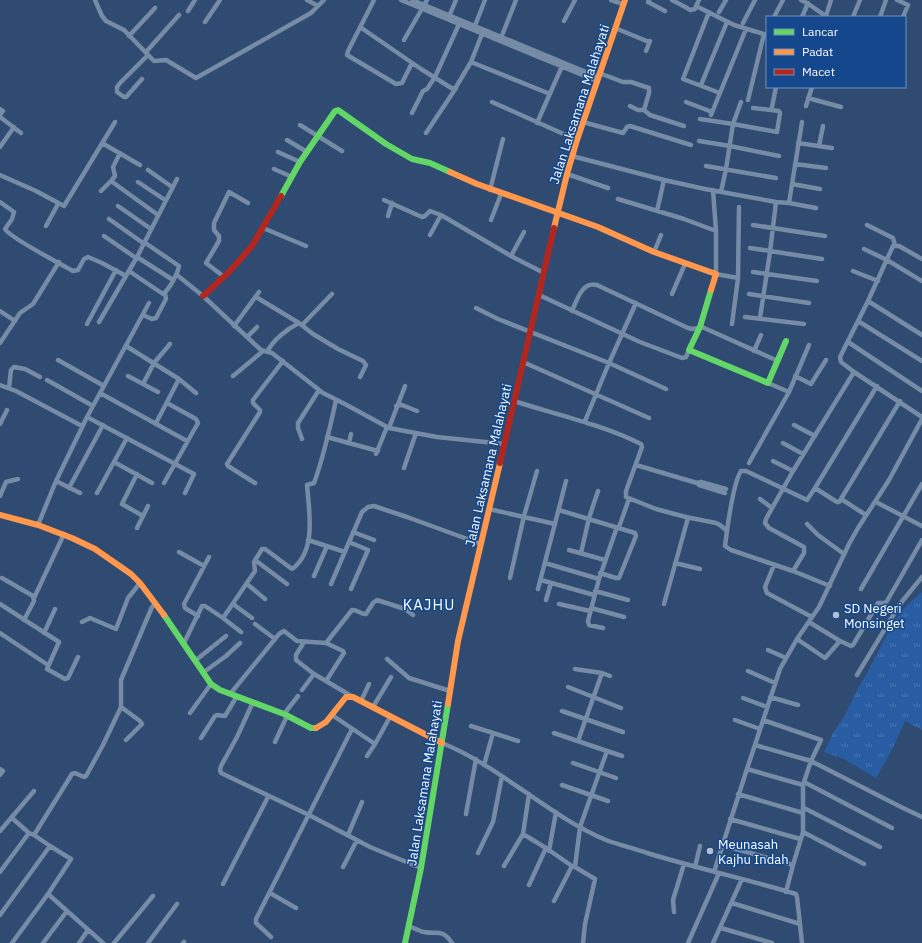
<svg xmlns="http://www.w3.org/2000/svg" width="922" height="943" viewBox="0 0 922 943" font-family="'IBM Plex Sans',sans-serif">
<defs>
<pattern id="grass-tufts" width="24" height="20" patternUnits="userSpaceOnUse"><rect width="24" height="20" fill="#285da3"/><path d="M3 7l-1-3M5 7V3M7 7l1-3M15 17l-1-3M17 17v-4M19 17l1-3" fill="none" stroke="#4875b1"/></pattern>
</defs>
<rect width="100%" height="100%" fill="#2f4b71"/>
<!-- grass -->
<path fill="url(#grass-tufts)" d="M922,592V730L905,721L892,750L876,778L844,759L824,752L833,733L845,715L856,692L871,666L892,624L906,606Z"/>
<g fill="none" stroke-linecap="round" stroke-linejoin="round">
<!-- street -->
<path stroke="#768ba5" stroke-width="4.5" d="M95,0L102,16L106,21L124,30L154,61L166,60L196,78L311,13L324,0
M307,0L318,6
M374,0L348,51L347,55L396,84L402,83L412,63
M401,0L597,81
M412,0L598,77
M611,0L623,4
M649,0L648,2L665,11
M672,0L687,8L690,10L695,9L696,6
M699,0L696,6L734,25L767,35
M801,0C810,4 818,11 827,17
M897,0L908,5L903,17
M188,11L195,0
M709,12L683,79L720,93
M719,12L726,0
M826,16L831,0
M774,17L783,0
M802,17L808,3
M853,17L860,0
M880,17L886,0
M448,19L456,0
M564,21L575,0
M205,22L220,0
M743,23L755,0
M360,27L421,69L453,89L456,87L471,62L482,34
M474,28L485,0
M615,28L649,42
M129,36L155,8
M501,38L516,0
M404,40L427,0
M646,51L650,41
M146,52L179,15
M471,62L550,94
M599,73L623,82H631L649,88V93L644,110
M142,79L126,97H124L117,92V87L120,83L148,55
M701,85L727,22
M808,98L841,107
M748,100L764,34
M492,102L577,140
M686,102L712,112
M630,106L638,110H644L650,115L684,126
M806,106L812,87
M772,107L776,87
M0,109L3,111L0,115
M412,113L423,91L427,89L435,77L460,22
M711,115L746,29
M0,117L21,133
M700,119L733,124L777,132L780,113L779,111L753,108
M583,122L623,133L627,127L630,126L691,145
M537,123L563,64
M300,125L342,151
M426,133L456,88
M287,140L307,152
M699,141L730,146L779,156
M102,143L140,165
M798,143L832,148
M819,146L823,126
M0,147L14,127
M278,152L300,162
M572,156L664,180L705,189L776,202
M795,164L826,168
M706,166L776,178
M274,169L292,177
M148,170L172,187
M567,174L608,188
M0,175L36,191L64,206L115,122
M111,181L158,215
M138,182L165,200
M792,184L820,189
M490,190L503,139
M713,190L716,231V274L738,278L732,324
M101,191L111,181L115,176L113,167L120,153
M721,192L726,169L733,124L741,102
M618,199L684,219L716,231
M384,200L422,217L425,216L430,211L441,215L511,256
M0,202L14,212L12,219L5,229C10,238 61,264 73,271L78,270L84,259L88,257L102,263L126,276
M789,203L816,208
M118,206L151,229
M657,211L664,180
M388,216L392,203
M109,219L143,243
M491,220L501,194
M753,225L825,236
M867,225L893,238L895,245
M46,226L58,204
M263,228L306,246
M524,232L511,256L544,273
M430,235L441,215
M104,236L136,258
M750,248L822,259
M864,249L887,260L922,281
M654,252L661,235
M137,257L173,280
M129,271L163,294C169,290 178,273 179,266L144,242
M853,271L878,281
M753,272L817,281
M177,275L203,296L261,350L272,353L323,393L343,403L389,428L437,437L504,444
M223,276L206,263L219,241V236L214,230V223L229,192L248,203
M738,278L739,207
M672,294L685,264
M749,294L809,303
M539,295L640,342L682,358L686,357L689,350
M256,297L299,323L313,334L338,349L363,361L366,365L360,377
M868,301L893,246H899L922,259
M476,308L498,319L609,363L666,389
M0,311L15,321
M572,311C577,300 582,281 597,285L688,328L693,329L702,327L778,361
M143,315L152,319L156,318L166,299L165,293
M745,317L804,324
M760,318L770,252L776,202L789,203L802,122
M858,321L922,361
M99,322L137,257L177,179
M87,324L116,270
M302,325L332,294
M234,326L259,292
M247,337L257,327
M848,342L922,391
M0,343L20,313L33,304L59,262
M126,346L179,379L196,393
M754,351L761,335
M267,352C273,340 287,329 299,323
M58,360L104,386
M523,362L649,418
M854,372L841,362L840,357L868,301L922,335
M128,376L158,392
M233,376L263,351
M795,376L811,384L826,360
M47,380L93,406
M768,383L789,392
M143,384L154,363L170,344
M0,385L16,391L82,426
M9,388L11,370L14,367L25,369L40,377
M100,393L187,441
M514,401C557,415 601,424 641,444L642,447L626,491V497L656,509L686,517L716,523L720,525L727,531
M396,406L402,405L417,411
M87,417L194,474L185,493
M585,421L609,363L636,303
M156,423L179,379
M0,424L7,410
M794,425L815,436
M389,428L405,386
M327,437L378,451
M302,439L298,428V423L319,390
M349,443L351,434
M783,443L803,454
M376,454L387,427
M773,461L793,471
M114,462L152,483
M749,463L789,392L809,345
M636,465L697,483L701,482L726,489
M404,468L416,433
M137,474L122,504L143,516
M56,481L80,493
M164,483L198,423L196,419L167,403
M255,483L228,466L227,464L260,412V410L253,403V400L283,361
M697,483L699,485L725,493
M69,488L103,425
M815,488L877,386
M97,493L127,438
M0,496L6,482L18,479
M760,499L772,508
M841,499L900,401
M876,502L922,526
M489,509L555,524
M559,510L635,533L636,536L619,578H616L600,573
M807,524L818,535L844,554
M38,525L56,481L87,417L149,303
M619,527L629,499
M137,528L148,506
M353,532L374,540
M308,540L345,552
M349,542L368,550L351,589
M569,550L605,560
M179,552L204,566
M581,553L589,518L598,491
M255,560L287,584
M545,563L599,579
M675,563L700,569
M774,565L765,587L767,593L812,617
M793,571L804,553V547L769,528L765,523L766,519L793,471L854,372L922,417
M314,576L327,546
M2,578L33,596L34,601L24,620
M510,578L524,516L537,471
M541,580L594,595
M247,584L265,599
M331,584L362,512L368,507L374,506L407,517L481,544
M830,586L793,571L731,550L725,546C727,530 733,483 741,471H746L807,500L815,488L837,502H839L841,499L866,515
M538,589L566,481
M861,589L922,484
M595,591L628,600
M34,598L64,534
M546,600L551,583
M0,604L59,642L47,669L65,679L68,678L78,657
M233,604L252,618
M559,604L590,611
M664,604L688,518
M591,608L624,617
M198,616L185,608L184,604L209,557
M223,618L241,632
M82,622L90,618L116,629L128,598L140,583
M809,622L840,641L851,646L853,645L878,603H885L887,601L922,540
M255,624L275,639
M603,628L589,625L588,621L599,579L617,527
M0,633L48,665
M44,633L55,609
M797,639L825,658L840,641
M184,643L202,606H205L223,618L255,571L254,562L262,549H265L292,569C317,551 309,511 307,485L314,483C324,456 330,428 336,400
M326,643L352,610C357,609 361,615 366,614L373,603L377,600L405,609L413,615
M768,650L786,658
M387,659L409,678L450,691
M196,660L226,636
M575,669L602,673L610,676
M748,671L775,683
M204,672L226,656L240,643
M857,675L900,604L922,577
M326,681L353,697
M568,687L621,708
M302,690L314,674
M231,693L279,634L284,631L297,641L326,643L343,651L344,653L342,656L326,681L314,674L296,660V655L304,642
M770,697L798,705
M743,698L767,707
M361,701L369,684
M253,702L237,737L221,766L220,770L221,773L309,815L370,847L421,868
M373,707L391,677
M562,711L623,732
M190,713L211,684
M284,714L298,696
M332,715L375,744L390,717
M735,720L760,729
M763,720L821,740L811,761L803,785V832L793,865L786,892
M471,726L518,741
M554,733L607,751L580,827L575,867
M201,738L215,716L217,715L225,716L237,696
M126,740L142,724L140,721L121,707V680L152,607L156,603
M578,741L602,673
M275,742L287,716
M442,743C501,767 547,815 606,840C619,845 633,848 647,853C696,868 746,879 796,894L797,897L802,943
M755,745L811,761L901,807L922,817
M607,751L622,756
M367,756L375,744
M573,763L616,778
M484,765L493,733
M0,769L3,771L0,775
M747,769L803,785
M804,782L892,828
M562,785L608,801
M738,794L803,813
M804,808L880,847
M466,814L476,759
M12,818L29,833L34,835L50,846
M730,819L800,839
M0,831L34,791
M803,832L864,864
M523,834L546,848L572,866L575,867L595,879L585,924L583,943
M34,835L72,774L75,773L84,777L86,776L103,745L121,707
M348,835L362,802
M722,845L793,865
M549,851L556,812
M478,853L493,822L502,776
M504,866L523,834L529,794
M343,867L357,840
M695,867L700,846
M0,872L29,833
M714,872L747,769L780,669L797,639L819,607L849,544L858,528L889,480L922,419
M223,884L268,797
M529,885L546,848
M270,893L296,908
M48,894L103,943
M554,901L572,866
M732,903L800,924
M674,912L673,900L684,864
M0,915L50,846L71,859L48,894L12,943
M409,926C414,928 419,931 424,932C437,935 442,928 452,943
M721,928L772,943
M271,937L256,923V919L352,729
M43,943L67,911
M79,943L88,930
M114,943L153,896
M148,943L177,904
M183,943L184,942
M688,943L719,873
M713,943L742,879"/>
<!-- fast -->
<path stroke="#63d668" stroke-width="6" d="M281,196L300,162L335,111L338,110L386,144L412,159L430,163L450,172
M711,290L700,327L689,350L768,383L786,341
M164,615L211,684L220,690L284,714L311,728H316
M405,943L421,868L448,704"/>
<!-- slow -->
<path stroke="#ff974d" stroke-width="6" d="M450,172L477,184L598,227L654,252L716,274L711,290
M554,228L567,174L577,140L625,0
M0,515L38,525L72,538L95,549L131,574L140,583L164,615
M448,704L458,641L500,463
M316,728L326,722L346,697H353L442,743"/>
<!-- jam -->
<path stroke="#b3261e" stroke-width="6" d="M203,296L229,272L252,246L281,196
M500,463L554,228"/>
</g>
<!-- markers -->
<g fill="#b6c0cd" stroke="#14478c" stroke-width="1.5">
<circle cx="836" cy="615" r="4"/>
<circle cx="710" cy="851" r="4"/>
</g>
<g text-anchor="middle" stroke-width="3" stroke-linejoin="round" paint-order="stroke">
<!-- street labels -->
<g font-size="13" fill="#fff" stroke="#14478c">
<text transform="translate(579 104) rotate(-72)" y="5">Jalan Laksamana Malahayati</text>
<text transform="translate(488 465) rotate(-77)" y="5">Jalan Laksamana Malahayati</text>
<text transform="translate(424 783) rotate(-81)" y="5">Jalan Laksamana Malahayati</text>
</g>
<!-- poi labels -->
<g font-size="13" fill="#fff" stroke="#14478c" text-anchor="start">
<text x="844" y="613">SD Negeri<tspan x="844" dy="15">Monsinget</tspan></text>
<text x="718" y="849">Meunasah<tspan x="718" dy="15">Kajhu Indah</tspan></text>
</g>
<!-- quarter labels -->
<g font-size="15" letter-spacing="1" fill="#fff" stroke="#14478c">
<text x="429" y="610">KAJHU</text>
</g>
</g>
<!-- legend -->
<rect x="766" y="16" width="140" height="72" fill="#14478c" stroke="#7291ba"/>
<rect x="774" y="29" width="20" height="6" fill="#63d668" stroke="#7291ba"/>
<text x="802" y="36" font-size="12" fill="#ffffff">Lancar</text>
<rect x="774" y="49" width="20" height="6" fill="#ff974d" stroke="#7291ba"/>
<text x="802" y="56" font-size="12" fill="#ffffff">Padat</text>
<rect x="774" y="69" width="20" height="6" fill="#b3261e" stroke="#7291ba"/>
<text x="802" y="76" font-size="12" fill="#ffffff">Macet</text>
</svg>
